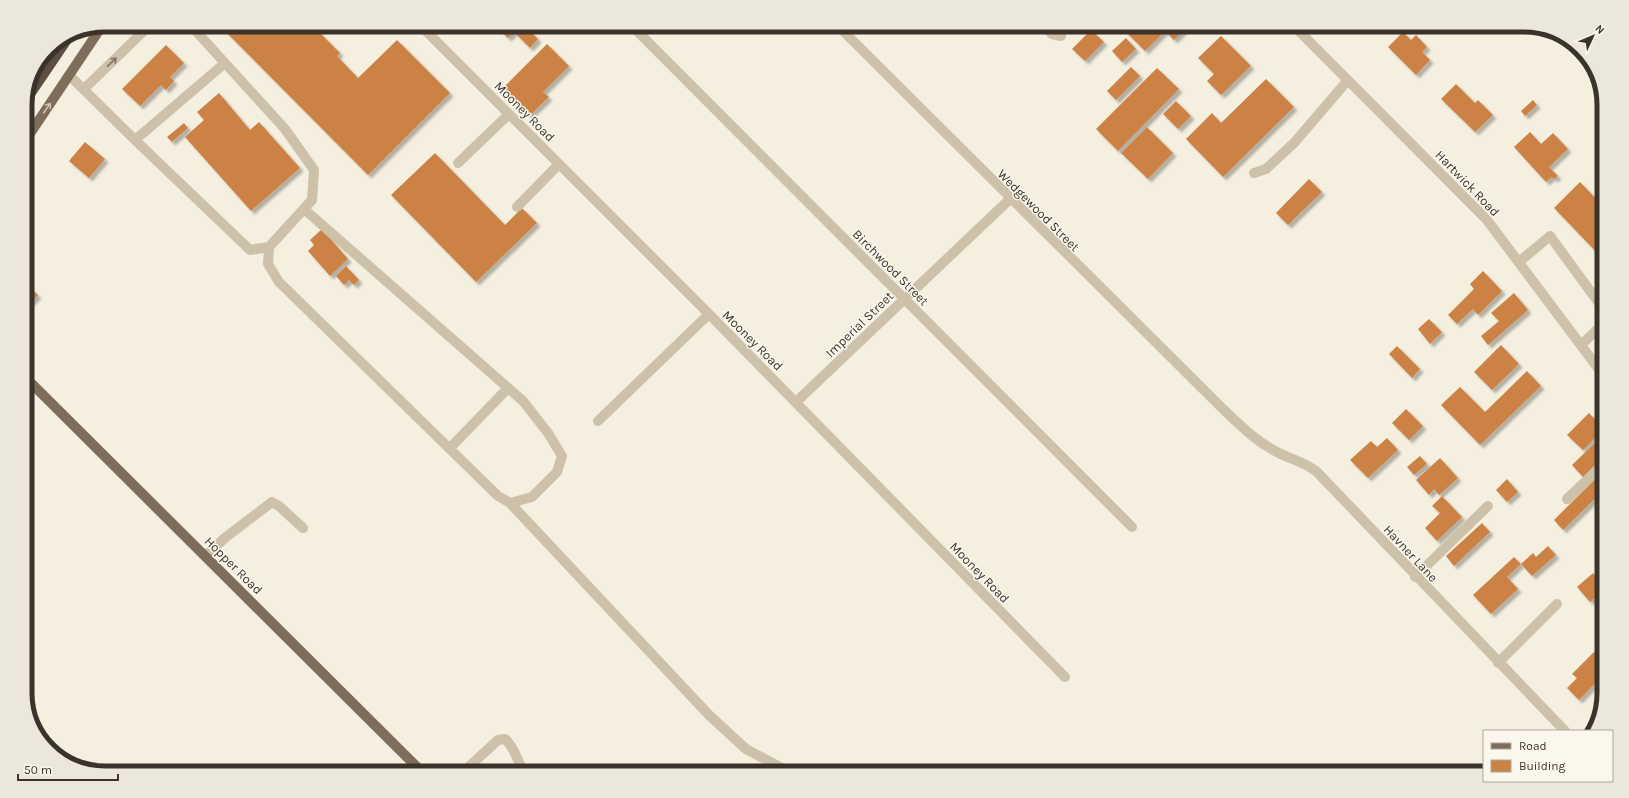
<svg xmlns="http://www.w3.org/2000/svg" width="1629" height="798" viewBox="0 0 1629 798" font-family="Karla,sans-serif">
<defs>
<filter id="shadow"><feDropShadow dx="3.5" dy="3.5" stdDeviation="1" flood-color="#0004"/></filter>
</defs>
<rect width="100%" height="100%" fill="#f4efdf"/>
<!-- building -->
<path fill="#cc8145" filter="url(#shadow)" d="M219,25H306L314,33L317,30L340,53L337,56L358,78L397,40L450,93L368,175Z
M497,25H524L538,39L530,48L514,32L508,38L496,26Z
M1125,25H1189L1174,40L1165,31L1145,51L1122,28Z
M1091,30L1104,42L1085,61L1072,49Z
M1403,32L1411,40L1416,35L1427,47L1422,52L1430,60L1416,75L1388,47Z
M1221,36L1251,66L1221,95L1207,81L1214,74L1198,58Z
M1126,38L1136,49L1122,62L1112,51Z
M547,44L569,66L543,92L549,97L529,116L502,89Z
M166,45L184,63L170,77L174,81L166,90L161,85L140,106L122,89Z
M1131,67L1140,76L1116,100L1107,91Z
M1157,68L1179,89L1118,151L1096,129Z
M1266,79L1294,107L1223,177L1186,139L1212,113L1221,123Z
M1456,84L1475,103L1478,100L1493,115L1475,132L1441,99Z
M219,93L250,130L259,122L300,168L251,211L185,137L204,120L197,112Z
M1533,100L1537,105L1525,116L1521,111Z
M1176,101L1191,116L1178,129L1163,114Z
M184,123L188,128L172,142L167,137Z
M1147,127L1173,153L1148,179L1121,153Z
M1530,132L1541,144L1553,133L1568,149L1549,167L1558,176L1554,179L1552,177L1546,182L1514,147Z
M85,142L105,159L89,178L69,161Z
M435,153L505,225L522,208L537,223L476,282L391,195Z
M1309,179L1322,192L1288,225L1276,213Z
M1580,182L1604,207V260L1554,208Z
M322,229L348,259L330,276L308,251L314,245L310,240Z
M346,266L359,280L354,285L349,280L344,285L336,276Z
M1483,271L1502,291L1478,315L1473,309L1457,324L1448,315L1474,289L1470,284Z
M25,283L38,295L25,308Z
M1514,293L1528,310L1488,345L1481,336L1499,321L1491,313Z
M1429,319L1442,332L1430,344L1418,329Z
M1501,345L1519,364L1492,390L1474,372Z
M1397,346L1420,369L1412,378L1389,354Z
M1527,371L1541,386L1480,445L1441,405L1460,387L1485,412Z
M1406,409L1423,426L1409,440L1392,423Z
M1589,413L1604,429L1583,450L1567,435Z
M1604,434V456L1583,477L1572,465Z
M1387,438L1398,450L1368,478L1350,460L1371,441L1377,447Z
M1420,456L1427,464L1414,475L1407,467Z
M1440,458L1458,478L1439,495L1434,489L1429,495L1416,480Z
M1604,470V490L1563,530L1554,520Z
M1507,479L1518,492L1507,502L1496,490Z
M1442,496L1462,517L1437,541L1425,528L1440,513L1432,506Z
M1482,523L1490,532L1454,566L1446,556Z
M1548,546L1556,555L1532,576L1521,564L1533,553L1536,557Z
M1514,557L1521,564L1507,577L1518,589L1491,614L1473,595Z
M1593,573L1604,585V590L1590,602L1577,587Z
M1594,652L1604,661V674L1579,700L1567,688L1577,678L1572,674Z"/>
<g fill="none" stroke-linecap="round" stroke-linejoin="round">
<!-- minor -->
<path stroke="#cec1aa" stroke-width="10" d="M188,25L195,30L285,129L314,170L312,200L269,247L250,250L135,140L225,63
M420,25L709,314L1065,677
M631,25L1132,527
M837,25L1225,411C1242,427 1258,443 1279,453C1292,460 1305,462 1317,472L1565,731
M1044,25L1052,34L1061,36
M1293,25L1487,220L1604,376
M69,75L135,140
M84,89L150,25
M458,163L509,114
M1254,173L1266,169L1294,143L1348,80
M517,207L559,164
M269,247L268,264L279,282L498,496L510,503L532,497L557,472L562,456L548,433L523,401L304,209
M1519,262L1550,236L1604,310
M1581,345L1604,323
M796,402L1010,199
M598,421L709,314
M450,448L508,388
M1567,499L1604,464
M510,503L709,715L746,749L791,773
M206,555L226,537L272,502L279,506L303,528
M1415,577L1488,506
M1498,663L1557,604
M462,773L498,740L505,739C515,747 517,762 525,773"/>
<!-- major -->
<path stroke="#7d6d5a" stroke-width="10" d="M25,141L102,26
M25,377L423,773"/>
<!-- highway -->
<path stroke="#5c4e40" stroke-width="12" d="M25,100L69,35"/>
</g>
<!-- one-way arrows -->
<defs><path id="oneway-shaft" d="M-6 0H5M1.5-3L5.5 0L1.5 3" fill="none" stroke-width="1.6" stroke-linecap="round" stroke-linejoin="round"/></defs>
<use stroke="#7d7364" href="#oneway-shaft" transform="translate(112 62) rotate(-44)"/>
<use stroke="#c9c0b2" href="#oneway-shaft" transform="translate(47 108) rotate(-56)"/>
<g text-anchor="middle" stroke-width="3" stroke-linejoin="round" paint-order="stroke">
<!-- street labels -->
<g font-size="13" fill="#3b332a" stroke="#fbf7ec">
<text transform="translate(525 111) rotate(45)" y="5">Mooney Road</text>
<text transform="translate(1468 183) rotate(46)" y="5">Hartwick Road</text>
<text transform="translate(1039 210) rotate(45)" y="5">Wedgewood Street</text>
<text transform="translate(891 267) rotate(45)" y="5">Birchwood Street</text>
<text transform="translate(859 324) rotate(-44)" y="5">Imperial Street</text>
<text transform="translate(753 340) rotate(45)" y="5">Mooney Road</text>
<text transform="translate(1411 553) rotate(47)" y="5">Havner Lane</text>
<text transform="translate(234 565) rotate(45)" y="5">Hopper Road</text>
<text transform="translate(980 572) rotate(46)" y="5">Mooney Road</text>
</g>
</g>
<!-- crop -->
<path d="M0 0H1629V798H0ZM105 32H1524A73 73 0 0 1 1597 105V693A73 73 0 0 1 1524 766H105A73 73 0 0 1 32 693V105A73 73 0 0 1 105 32Z" fill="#ece7dc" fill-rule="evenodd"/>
<path fill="none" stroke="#3b332a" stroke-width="5" d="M105 32H1524A73 73 0 0 1 1597 105V693A73 73 0 0 1 1524 766H105A73 73 0 0 1 32 693V105A73 73 0 0 1 105 32Z"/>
<!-- legend -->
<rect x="1483" y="730" width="130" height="52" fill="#fbf7ec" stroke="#aea99e"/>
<rect x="1491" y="743" width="20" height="6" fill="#7d6d5a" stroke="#aea99e"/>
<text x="1519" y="750" font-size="12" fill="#3b332a">Road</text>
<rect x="1491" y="760" width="20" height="12" fill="#cc8145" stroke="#aea99e"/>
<text x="1519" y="770" font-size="12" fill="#3b332a">Building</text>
<!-- north arrow -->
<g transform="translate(1593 36) rotate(46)" stroke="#fbf7ec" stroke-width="3" paint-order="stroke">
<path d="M0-3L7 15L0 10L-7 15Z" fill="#3b332a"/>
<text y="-6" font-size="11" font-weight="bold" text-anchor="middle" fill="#3b332a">N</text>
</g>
<!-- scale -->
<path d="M18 774v6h100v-6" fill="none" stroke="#3b332a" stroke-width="2"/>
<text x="24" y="774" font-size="12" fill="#3b332a" stroke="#fbf7ec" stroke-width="3" paint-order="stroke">50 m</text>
</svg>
